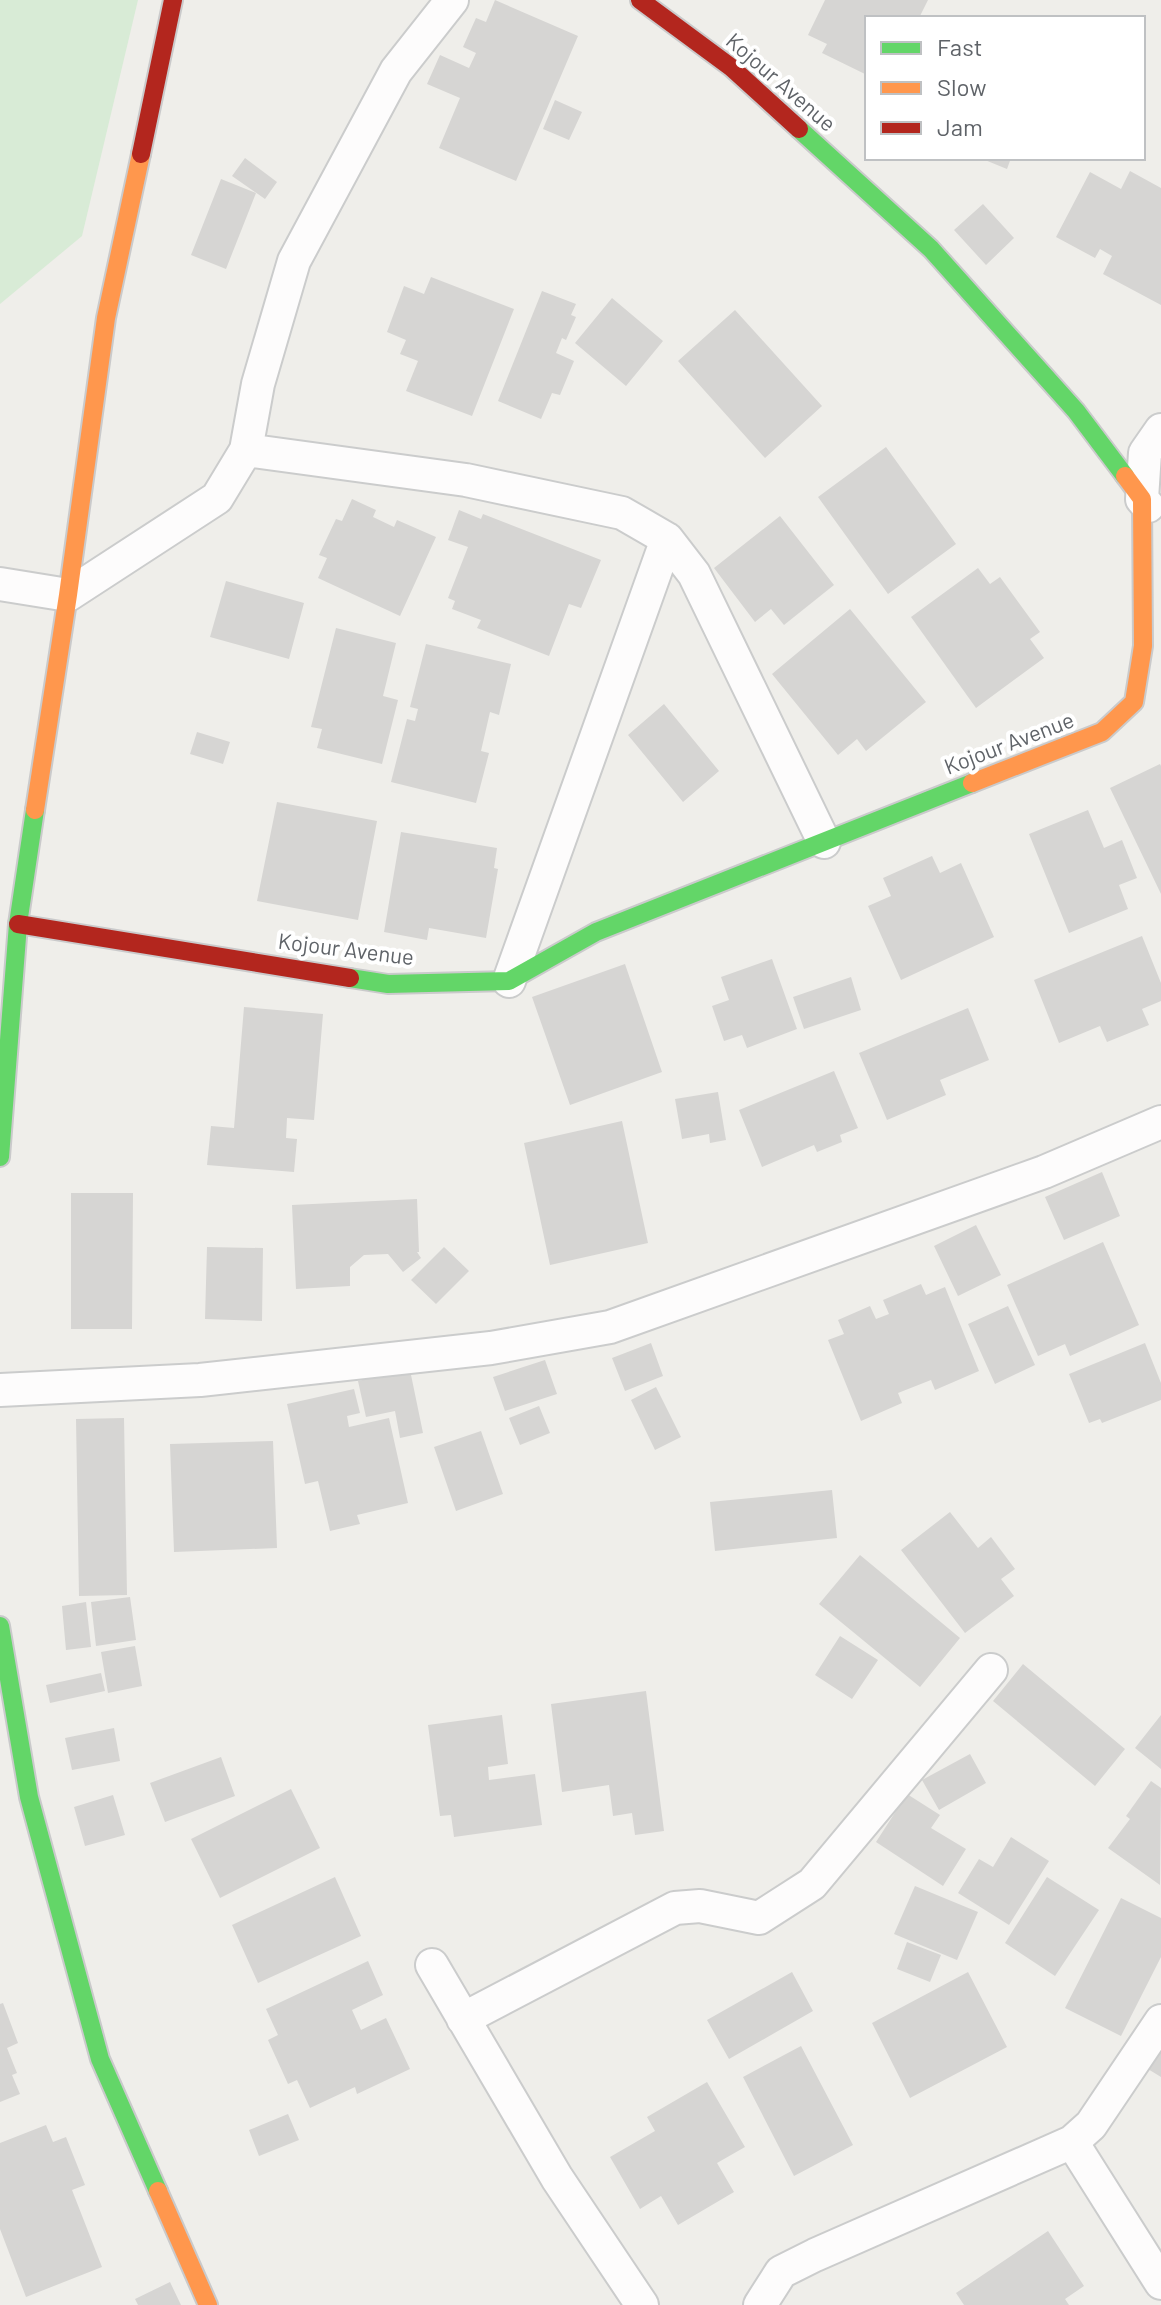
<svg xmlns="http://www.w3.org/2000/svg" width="1161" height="2305" viewBox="0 0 1161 2305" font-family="Barlow,sans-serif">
<rect width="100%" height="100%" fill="#efeeea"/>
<!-- green -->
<path fill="#d8ebd6" d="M0,0H138L82,236L0,304Z"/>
<!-- building -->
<path fill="#d6d5d3" d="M495,0L578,36L516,181L439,148L460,98L427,84L440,55L469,68L476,53L463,47L476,18L486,22Z
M825,0H928L919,18H867V75L822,53L827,44L808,35Z
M555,100L582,112L569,140L543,129Z
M245,158L277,182L265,199L232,176Z
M980,158H1011L1007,169Z
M1130,171L1161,188V305L1103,274L1112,256L1100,249L1095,258L1056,237L1090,172L1121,189Z
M221,179L256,193L226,269L191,255Z
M983,204L1014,238L986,265L954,230Z
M431,277L514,309L472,416L406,391L418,361L400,354L406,340L387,332L404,286L424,294Z
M542,291L576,304L571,315L576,317L566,340L562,338L556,353L574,361L560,395L552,393L541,419L498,401Z
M612,298L663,341L626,386L575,343Z
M735,310L822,406L765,458L678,361Z
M886,447L956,544L888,594L818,497Z
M352,499L376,510L373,517L394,527L397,520L436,537L400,616L318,578L327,558L319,555L336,519L342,521Z
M459,510L481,519L483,514L601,560L581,608L569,604L549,656L477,628L481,620L452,609L455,601L448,598L468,547L448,540Z
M780,516L834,585L784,625L771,609L755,622L714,568Z
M978,568L990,584L1000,577L1040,632L1030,639L1044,658L976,708L911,617Z
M226,581L304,603L289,659L210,637Z
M850,609L926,702L866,751L857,739L838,755L772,674Z
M336,628L396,643L383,696L398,700L382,764L317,748L322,729L311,727Z
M426,644L511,664L499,715L490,712L481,751L489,753L476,803L391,782L407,719L415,721L418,709L410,707Z
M664,704L719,771L683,802L628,735Z
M197,732L230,742L223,764L190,754Z
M1160,764L1161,766V894L1110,788Z
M277,802L377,821L358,920L257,901Z
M1088,810L1104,848L1122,840L1137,878L1119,885L1128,909L1069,933L1029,834Z
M401,832L497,848L494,868L498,869L486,938L429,928L427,940L384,932Z
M932,856L940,873L961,863L994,937L901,980L868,906L891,896L883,878Z
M1142,936L1161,983V1001L1142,1009L1149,1025L1107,1042L1100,1026L1059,1043L1034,980Z
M772,959L797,1029L747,1048L742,1035L724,1041L712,1006L729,1000L721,977Z
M625,964L662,1072L570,1105L532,997Z
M851,977L861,1010L804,1029L793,997Z
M244,1007L323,1014L314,1120L287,1118L286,1138L297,1139L294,1172L207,1165L211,1126L234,1128Z
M968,1008L989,1060L940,1080L946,1095L887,1120L859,1053Z
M834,1071L858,1128L840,1135L842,1142L817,1152L814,1145L762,1167L739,1110Z
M718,1092L726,1140L710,1143L709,1134L682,1139L675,1099Z
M622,1121L648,1243L550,1265L524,1143Z
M1102,1172L1120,1216L1064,1240L1045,1197Z
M71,1193H133L132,1329H71Z
M417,1199L419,1252H417L421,1258L403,1272L388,1254L364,1255L350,1267V1286L296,1289L292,1205Z
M976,1225L1001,1275L958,1296L934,1246Z
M1103,1242L1139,1325L1070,1356L1065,1344L1038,1356L1007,1285Z
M207,1247L263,1248L262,1321L205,1319Z
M444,1247L469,1271L436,1304L411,1280Z
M921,1284L926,1295L945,1287L979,1371L935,1390L931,1380L898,1393L902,1403L861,1421L828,1340L844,1334L838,1320L870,1306L876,1319L889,1314L883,1300Z
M1008,1306L1035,1365L995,1384L968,1324Z
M651,1343L663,1376L625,1391L612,1358Z
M1145,1343L1161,1383V1400L1102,1423L1100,1419L1089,1423L1069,1374Z
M545,1360L557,1394L505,1411L493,1377Z
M410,1370L423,1433L400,1438L395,1411L366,1417L358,1381Z
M656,1387L681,1437L655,1450L631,1400Z
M354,1389L360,1413L347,1416L349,1427L389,1418L408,1503L357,1515L360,1524L330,1531L318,1481L305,1484L287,1404Z
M539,1406L550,1433L520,1445L509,1418Z
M124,1418L127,1595L79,1596L76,1419Z
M481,1431L503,1494L456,1511L434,1447Z
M273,1441L277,1548L174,1552L170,1444Z
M832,1490L837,1538L715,1551L710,1502Z
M950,1512L978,1548L991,1537L1015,1569L1001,1579L1014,1596L965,1633L901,1550Z
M860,1555L960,1638L920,1687L819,1604Z
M130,1597L136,1640L96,1646L91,1602Z
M86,1602L91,1647L66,1650L62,1606Z
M840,1636L878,1660L852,1699L815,1675Z
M135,1646L142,1686L108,1693L101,1652Z
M1023,1664L1125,1749L1095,1786L993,1701Z
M101,1673L105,1691L50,1703L46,1685Z
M646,1691L664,1831L635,1835L632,1813L613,1816L609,1785L562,1792L551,1704Z
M502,1715L508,1764L488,1767L489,1780L535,1774L542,1825L454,1837L451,1815L440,1816L428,1725Z
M1161,1715V1769L1135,1748Z
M114,1728L120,1761L72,1770L65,1738Z
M970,1754L986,1783L939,1810L922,1780Z
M221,1757L235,1796L165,1822L150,1783Z
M1151,1781L1161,1788L1160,1885L1108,1848L1130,1819L1126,1816Z
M291,1789L320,1848L220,1898L191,1839Z
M907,1794L940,1815L931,1828L966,1849L943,1886L876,1842Z
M113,1795L125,1835L85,1846L74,1807Z
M1011,1837L1049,1861L1009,1925L958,1893L979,1859L993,1867Z
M335,1877L361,1936L258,1983L232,1925Z
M1047,1877L1099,1910L1055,1976L1005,1943Z
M915,1886L978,1912L957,1960L894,1934Z
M1121,1898L1161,1918V1957L1121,2036L1065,2008Z
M907,1942L941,1955L930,1982L897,1969Z
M368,1961L383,1995L352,2010L361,2030L386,2018L410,2069L357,2094L355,2087L310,2108L297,2080L288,2084L268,2040L278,2035L266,2009Z
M792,1972L813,2011L729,2059L707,2020Z
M968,1972L1007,2047L910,2098L872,2023Z
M3,2003L18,2043L7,2048L17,2073L12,2075L20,2094L0,2102V2004Z
M1161,2039V2077L1143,2066Z
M801,2046L853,2145L794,2176L743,2077Z
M707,2082L745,2147L717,2163L734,2192L678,2225L661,2196L640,2209L610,2157L655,2131L647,2117Z
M288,2114L299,2140L259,2156L249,2130Z
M46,2125L53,2142L66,2137L85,2185L72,2190L102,2267L26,2297L0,2229V2143Z
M1048,2231L1084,2286L1065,2299L1069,2305H964L956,2293Z
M170,2282L181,2305H138L135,2299Z"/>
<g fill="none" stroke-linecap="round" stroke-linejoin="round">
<defs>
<path id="street" d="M246,450L466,480L622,513L667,539L694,574L824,842
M1148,506L1142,499L1145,453L1161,430
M0,584L68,595L217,498L246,450L258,384L294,261L396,71L452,0
M509,981L667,539
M0,1390L200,1380L491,1348L610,1327L1044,1172L1161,1122
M432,1965L557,2178L642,2305
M463,2019L675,1908L700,1906L759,1918L812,1884L991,1670
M1072,2142L1161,2283
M760,2305L781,2272L815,2255L1072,2142L1091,2125L1161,2021"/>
<path id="fast" d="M799,129L931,249L1076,411L1125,476
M350,978L388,984L509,981L596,932L972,783
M0,1157L18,924L35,810
M0,1626L29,1797L100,2059L158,2191"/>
<path id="slow" d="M972,783L1102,732L1134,702L1143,646L1142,499L1125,476
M35,810L68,595L106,318L141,154
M158,2191L208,2305"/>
<path id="jam" d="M640,0L732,68L799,129
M141,154L173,0
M18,924L350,978"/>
</defs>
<!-- street casing -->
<use href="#street" stroke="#cbcccc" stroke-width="36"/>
<!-- fast casing -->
<use href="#fast" stroke="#cacacb" stroke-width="22"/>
<!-- slow casing -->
<use href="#slow" stroke="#cacacb" stroke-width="22"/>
<!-- jam casing -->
<use href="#jam" stroke="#cacacb" stroke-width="22"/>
<!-- street -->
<use href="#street" stroke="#fdfcfc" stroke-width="32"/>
<!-- fast -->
<use href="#fast" stroke="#63d668" stroke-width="18"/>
<!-- slow -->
<use href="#slow" stroke="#ff974d" stroke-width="18"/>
<!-- jam -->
<use href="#jam" stroke="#b3261e" stroke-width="18"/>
</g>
<g text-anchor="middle" stroke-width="8" stroke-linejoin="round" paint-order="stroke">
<!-- street labels -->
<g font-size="22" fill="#5f6368" stroke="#fff">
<text transform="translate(781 82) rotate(41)" y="8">Kojour Avenue</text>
<text transform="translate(1009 743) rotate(-21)" y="8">Kojour Avenue</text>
<text transform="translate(346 949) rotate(7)" y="8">Kojour Avenue</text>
</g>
</g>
<!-- legend -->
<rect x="865" y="16" width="280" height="144" fill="#ffffff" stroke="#bfc1c3" stroke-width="2"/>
<rect x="881" y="42" width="40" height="12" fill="#63d668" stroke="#bfc1c3" stroke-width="2"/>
<text x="937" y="56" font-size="24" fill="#5f6368">Fast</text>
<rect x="881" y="82" width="40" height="12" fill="#ff974d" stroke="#bfc1c3" stroke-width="2"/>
<text x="937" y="96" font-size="24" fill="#5f6368">Slow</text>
<rect x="881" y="122" width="40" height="12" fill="#b3261e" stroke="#bfc1c3" stroke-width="2"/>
<text x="937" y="136" font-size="24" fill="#5f6368">Jam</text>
</svg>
